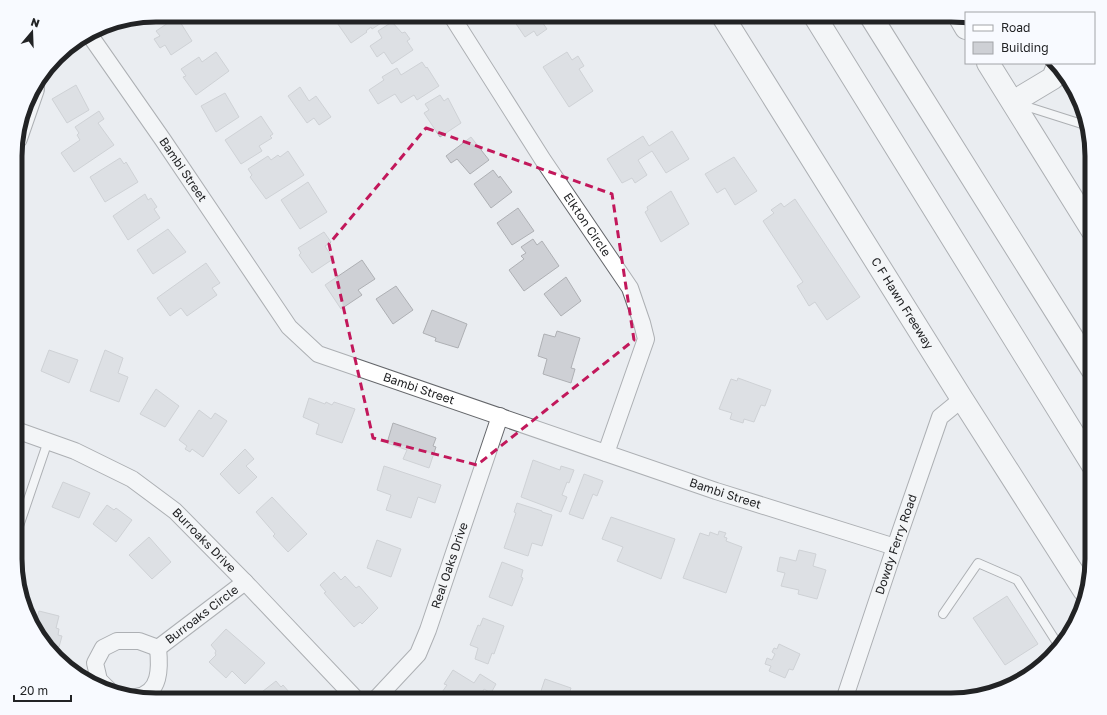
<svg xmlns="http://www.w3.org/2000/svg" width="1107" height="715" viewBox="0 0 1107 715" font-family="'Golos Text',sans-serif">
<rect width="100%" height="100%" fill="#eaedf1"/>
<!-- building -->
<path fill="#ced0d5" stroke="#aeb0b4" d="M337,15H397L393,18L392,16L372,29L371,27L366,31L367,32L351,43L333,17Z
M510,15H545L540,19L547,29L537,36L534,31L525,37Z
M177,17L192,41L171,55L165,45L160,48L154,39L160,36L156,31Z
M392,22L402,33L405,32L410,39L407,41L413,50L392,64L384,52L377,57L370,46L382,38L378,31Z
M216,52L229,71L196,95L183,77L186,76L181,69L199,57L202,62Z
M567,52L572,60L578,56L584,66L579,69L593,91L569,107L543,67Z
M422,62L426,68L427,67L439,86L417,100L414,95L401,103L395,94L378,104L369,90L384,80L382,77L397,68L401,75Z
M76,85L89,110L67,123L52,99Z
M300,87L309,101L316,96L331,117L319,125L314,118L307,123L288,96Z
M225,93L239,117L216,132L201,106Z
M440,95L444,101L448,98L461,123L440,137L424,113L429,110L425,104Z
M99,111L104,119L98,123L114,145L74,172L61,153L80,140L77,135L79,133L75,127Z
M261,116L273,134L270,136L272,138L259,146L262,151L241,164L225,140Z
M672,131L689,159L666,173L652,151L638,160L647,175L635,183L632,178L622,183L607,159L643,136L649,146Z
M471,137L489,160L470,174L457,159L451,163L446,156Z
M288,151L304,175L266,199L250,177L252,175L248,169L268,156L271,160L278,155L280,157Z
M734,157L757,191L735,205L725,188L717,193L705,174Z
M120,158L124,164L126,162L138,182L105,202L90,177Z
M493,170L499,178L500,176L512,192L491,208L474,184Z
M308,182L327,212L300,229L281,200Z
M671,191L689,224L661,242L645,212L648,210L647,207Z
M145,194L148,200L151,198L157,207L154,209L160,218L128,240L113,216Z
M795,199L860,297L827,320L815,302L809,306L797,286L803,282L763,221L774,213L771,210L781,203L784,207Z
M518,208L534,231L512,245L497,223Z
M168,229L186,252L153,274L137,250Z
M324,232L331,242L325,246L333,259L312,273L299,255L301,253L298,248Z
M533,239L537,245L542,241L559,266L524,291L509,270L524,259L521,256L526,253L521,247Z
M362,260L375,279L358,290L362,295L341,309L325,285Z
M206,263L220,283L212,288L217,295L187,316L181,308L170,316L157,298Z
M566,277L581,301L561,316L544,294Z
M396,286L413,310L393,324L376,299Z
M432,310L467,324L458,348L435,341L436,338L423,333Z
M557,331L580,338L571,368L575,369L571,383L543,374L547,359L538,356L544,334L555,337Z
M49,350L78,360L69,383L41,371Z
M105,350L123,358L118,373L128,377L119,402L90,391Z
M738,378L771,390L765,406L761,405L754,422L744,419L743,423L730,419L732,413L719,409L731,379L737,381Z
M156,389L179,406L165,427L140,414Z
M309,398L325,404L326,402L332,405L334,402L355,409L342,443L316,434L319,424L303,417Z
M199,410L211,419L215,413L227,421L203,457L192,449L190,452L185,449L187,446L179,440Z
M393,423L436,438L433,446L436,447L429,468L403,459L407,450L387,443Z
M245,449L254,459L246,466L257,477L239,494L220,474Z
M533,460L560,470L561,466L574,470L569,483L567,482L562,495L567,497L561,512L521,497Z
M384,466L441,485L435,503L418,497L411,518L386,510L391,495L377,490Z
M584,474L603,481L597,496L593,494L583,519L569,514Z
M63,482L90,493L79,518L52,507Z
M272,497L307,534L288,552L273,536L275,534L256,512Z
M517,503L542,511V512L552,515L542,546L532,543L528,556L504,548L516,513L514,512Z
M107,505L114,510L116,508L132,520L116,542L93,524Z
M611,517L675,539L661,579L617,561L623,547L602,539Z
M719,531L726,533L724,537L727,538L726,541L742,547L726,593L683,578L700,533L709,536L710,532L718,535Z
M149,537L171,562L152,579L129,555Z
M377,540L401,549L391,577L367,568Z
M799,550L816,554L813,566L826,570L817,599L798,594L799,590L781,586L785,573L777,571L780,557L796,561Z
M502,562L523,570L521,577L523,578L512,606L489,597Z
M334,572L341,580L345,576L356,588L359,586L378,608L362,624L360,622L354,627L324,593L326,592L320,585Z
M1007,596L1038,644L1005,665L973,618Z
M39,611L59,616L56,628L59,629L58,635L62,636L59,647L56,646L55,652L34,630Z
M483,618L504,626L494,654L492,653L488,664L475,659L478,648L470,645L478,625L480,626Z
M226,629L265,663L245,684L232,671L226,678L209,662L216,655L215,653L216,651L211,645Z
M779,644L800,654L793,670L789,669L785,678L769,671L771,666L765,664L767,658L772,660L775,654L772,652L774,648L777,649Z
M453,670L474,683L480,674L496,684L491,693L484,689L478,700H448L440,695L447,685L444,684Z
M545,679L571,688L567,700H538Z
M276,681L281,687L283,685L296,700H262L258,695Z"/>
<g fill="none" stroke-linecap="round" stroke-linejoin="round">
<defs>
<path id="lane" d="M1019,104L1085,125
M16,535L48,441
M943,614L978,563L1017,580L1059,646"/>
<g id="street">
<path id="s1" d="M451,15L543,160L630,288L642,323L646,339L606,453"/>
<path id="s2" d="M89,34L163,140L289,327L318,354L716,491L895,547"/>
<path id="s3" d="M16,430L75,451L132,479L175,511L245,582L357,700"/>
<path id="s4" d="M158,648L245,582"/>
<path d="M111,692L99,680L95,663L103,648L117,641H139L158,648"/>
<path d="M136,697C161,694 160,667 158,648"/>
<path id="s5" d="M375,700L418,654L428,630L500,416"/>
<path id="s6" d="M844,700L895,547L940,417L962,399"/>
</g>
<g id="secondary">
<path id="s7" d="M722,15L962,399L1084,590"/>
<path d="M959,16L966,28"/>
<path d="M988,63L1092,230"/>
<path d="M1013,102L1053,78L1057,68"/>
<path d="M16,138L33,89"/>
</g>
<path id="highway" d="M814,15L1092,464
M870,15L1092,369"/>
</defs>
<!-- lane casing -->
<use href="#lane" stroke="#64666a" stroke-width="10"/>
<!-- street casing -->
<use href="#street" stroke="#64666a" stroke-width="18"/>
<!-- secondary casing -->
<use href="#secondary" stroke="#64666a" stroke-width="24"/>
<!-- highway casing -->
<use href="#highway" stroke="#64666a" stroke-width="24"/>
<!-- lane -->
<use href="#lane" stroke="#fff" stroke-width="8"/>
<!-- street -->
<use href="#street" stroke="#fff" stroke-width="16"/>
<!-- secondary -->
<use href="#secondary" stroke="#fff" stroke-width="22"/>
<!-- highway -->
<use href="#highway" stroke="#fff" stroke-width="22"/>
</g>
<!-- marked area -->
<path d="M0 0H1107V715H0ZM426,128L612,194L634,340L477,465L373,438L329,244Z" fill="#eaedf1" fill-opacity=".55" fill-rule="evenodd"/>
<path fill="none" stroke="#c2185b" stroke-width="3" stroke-dasharray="8 5" stroke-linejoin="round" d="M426,128L612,194L634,340L477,465L373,438L329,244Z"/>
<g text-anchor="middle" stroke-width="3" stroke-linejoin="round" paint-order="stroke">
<!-- street labels -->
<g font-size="12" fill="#222325" stroke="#f8faff">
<text dy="4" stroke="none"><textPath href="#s2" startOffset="165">Bambi Street</textPath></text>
<text dy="4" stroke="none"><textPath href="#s1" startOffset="250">Elkton Circle</textPath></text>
<text dy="4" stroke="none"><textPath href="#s7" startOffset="340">C F Hawn Freeway</textPath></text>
<text dy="4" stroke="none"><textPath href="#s2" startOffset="501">Bambi Street</textPath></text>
<text dy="4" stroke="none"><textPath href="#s2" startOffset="825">Bambi Street</textPath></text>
<text dy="4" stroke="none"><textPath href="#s3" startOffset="221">Burroaks Drive</textPath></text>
<text dy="4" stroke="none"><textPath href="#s6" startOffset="164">Dowdy Ferry Road</textPath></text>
<text dy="4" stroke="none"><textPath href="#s5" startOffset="157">Real Oaks Drive</textPath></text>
<text dy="4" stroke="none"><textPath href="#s4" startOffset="55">Burroaks Circle</textPath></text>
</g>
</g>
<!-- crop -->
<path d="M0 0H1107V715H0ZM156 22H951A134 134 0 0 1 1085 156V559A134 134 0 0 1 951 693H156A134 134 0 0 1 22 559V156A134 134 0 0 1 156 22Z" fill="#f8faff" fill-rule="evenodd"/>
<path fill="none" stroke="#222325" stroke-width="5" d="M156 22H951A134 134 0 0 1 1085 156V559A134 134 0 0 1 951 693H156A134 134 0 0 1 22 559V156A134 134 0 0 1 156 22Z"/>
<!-- legend -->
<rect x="965" y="12" width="130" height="52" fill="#f8faff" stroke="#a2a4a8"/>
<rect x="973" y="25" width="20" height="6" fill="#ffffff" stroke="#a2a4a8"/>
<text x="1001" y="32" font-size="12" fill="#222325">Road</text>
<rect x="973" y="42" width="20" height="12" fill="#ced0d5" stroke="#a2a4a8"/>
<text x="1001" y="52" font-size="12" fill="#222325">Building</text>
<!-- north arrow -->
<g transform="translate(32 32) rotate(19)" stroke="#f8faff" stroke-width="3" paint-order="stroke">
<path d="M0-3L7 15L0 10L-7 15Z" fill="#222325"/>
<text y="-6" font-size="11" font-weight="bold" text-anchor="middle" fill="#222325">N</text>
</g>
<!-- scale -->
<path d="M14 695v6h57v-6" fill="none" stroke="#222325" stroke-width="2"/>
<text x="20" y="695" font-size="12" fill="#222325" stroke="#f8faff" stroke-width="3" paint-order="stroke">20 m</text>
</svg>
